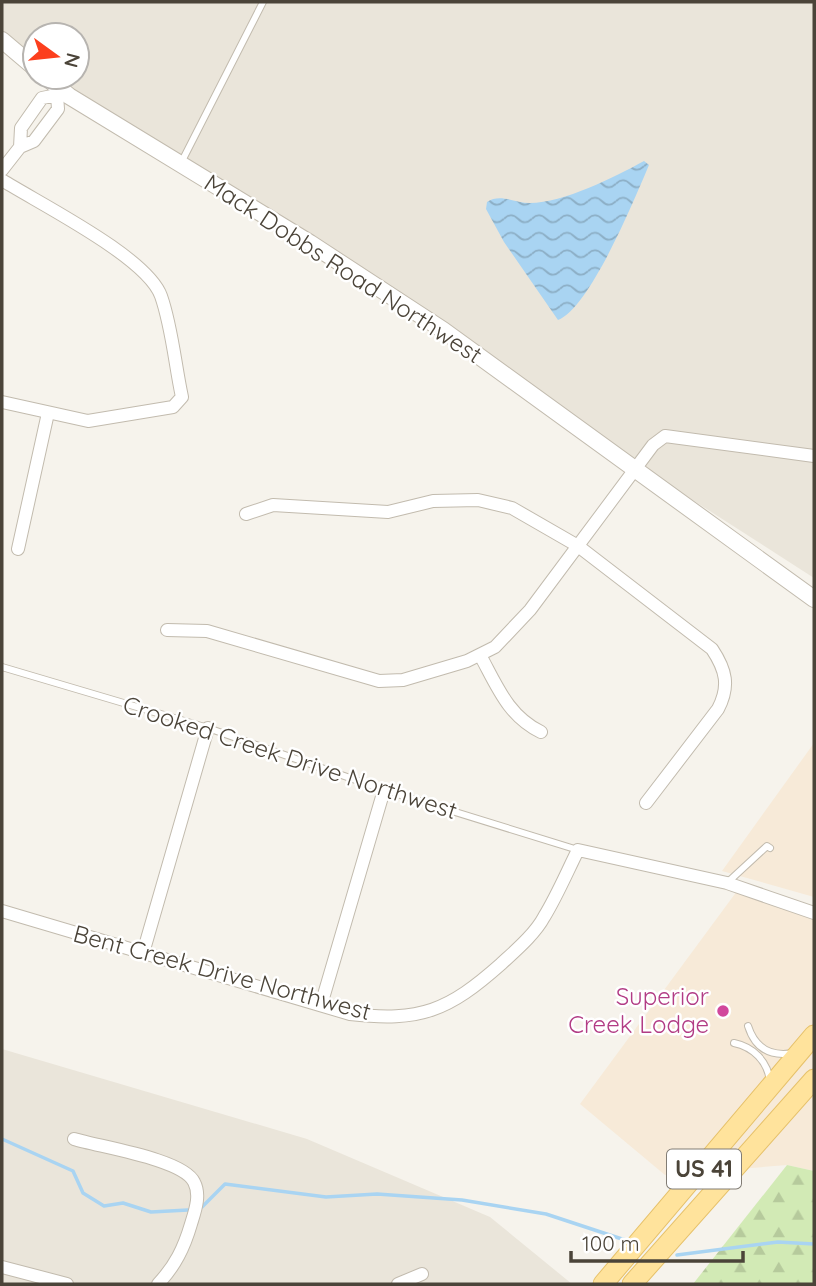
<svg xmlns="http://www.w3.org/2000/svg" width="816" height="1286" viewBox="0 0 816 1286" font-family="Quicksand,sans-serif">
<defs>
<pattern id="forest-firs" width="22" height="20" patternUnits="userSpaceOnUse" patternTransform="scale(1.75)"><rect width="22" height="20" fill="#d2eab5"/><path d="M5 1l3.5 6h-7zM16 11l3.5 6h-7z" fill="#b6ca9c"/></pattern>
<pattern id="water-waves" width="16" height="10" patternUnits="userSpaceOnUse" patternTransform="scale(1.75)"><rect width="16" height="10" fill="#a9d4f2"/><path d="M0 5q4-4 8 0t8 0" fill="none" stroke="#8caec5"/></pattern>
</defs>
<rect width="100%" height="100%" fill="#f6f3ec"/>
<!-- residential -->
<path fill="#eae5da" d="M2,2H814V578L271,229L53,77H77V35H35V65L2,42Z
M2,1049L307,1139L490,1217L572,1284H2Z"/>
<!-- commercial -->
<path fill="#f7ead8" d="M814,743V897L722,871Z
M740,887L814,906V1171L787,1165L665,1175L580,1104Z"/>
<!-- forest -->
<path fill="url(#forest-firs)" d="M787,1165L814,1171V1284H693Z"/>
<!-- water -->
<path fill="url(#water-waves)" d="M644,161L649,165C635,198 590,308 558,320L504,242L486,209L487,202C500,193 515,203 530,203C563,203 615,177 644,161Z"/>
<g fill="none" stroke-linecap="round" stroke-linejoin="round">
<!-- stream -->
<path stroke="#a9d4f2" stroke-width="3.5" d="M2,1139L73,1171L83,1193L104,1206L123,1203L151,1212L188,1210
M202,1207L225,1184L326,1197L377,1194L462,1200L546,1214L628,1241
M677,1255L778,1242L814,1244"/>
<defs>
<path id="service" d="M181,163L263,2
M2,667L208,728L384,790L578,850
M728,882L767,846L770,848
M748,1026C755,1048 770,1057 793,1053
M734,1043C753,1047 768,1061 770,1082"/>
<path id="minor" d="M20,147L21,128L42,98L57,95L61,91
M2,170L20,147L34,141L58,109L57,95
M2,180C40,204 147,257 161,296C172,327 175,365 182,397L173,407L88,421L2,402
M246,514L273,505L388,512L433,501L478,500L512,508L578,546L712,649C726,670 730,686 718,709L646,803
M18,549L48,413
M167,630L207,631L379,681L403,680L467,661L495,647L530,610L653,445L665,436L814,456
M480,655C497,686 508,716 541,732
M2,911L350,1014C421,1022 448,1011 501,964C515,951 535,934 544,917C557,896 567,872 578,850L727,883L814,913
M143,953L208,728
M321,1005L384,790
M74,1139C100,1147 183,1159 194,1182C201,1195 195,1211 191,1224C184,1248 175,1266 158,1284
M2,1267L67,1284
M398,1284L422,1274"/>
<path id="tertiary" d="M2,40L35,68
M46,77L69,96L310,243L443,330L814,599"/>
<path id="primary" d="M603,1284L814,1035
M632,1284L814,1079"/>
</defs>
<!-- service casing -->
<use href="#service" stroke="#c2bbae" stroke-width="8"/>
<!-- minor casing -->
<use href="#minor" stroke="#c2bbae" stroke-width="14"/>
<!-- tertiary casing -->
<use href="#tertiary" stroke="#c2bbae" stroke-width="18"/>
<!-- primary casing -->
<use href="#primary" stroke="#e6c16a" stroke-width="21"/>
<!-- service -->
<use href="#service" stroke="#fff" stroke-width="6"/>
<!-- minor -->
<use href="#minor" stroke="#fff" stroke-width="12"/>
<!-- tertiary -->
<use href="#tertiary" stroke="#fff" stroke-width="16"/>
<!-- primary -->
<use href="#primary" stroke="#ffe39c" stroke-width="19"/>
</g>
<!-- markers -->
<circle fill="#d1479c" stroke="#fff" stroke-width="2.5" cx="723" cy="1011" r="7"/>
<g text-anchor="middle" stroke-width="5" stroke-linejoin="round" paint-order="stroke">
<!-- shield labels -->
<rect fill="#fff" stroke="#817c74" stroke-width="2" x="667" y="1149.5" width="74" height="39" rx="5"/>
<g font-size="23" font-weight="bold" fill="#4b4439">
<text x="704" y="1177">US 41</text>
</g>
<!-- street labels -->
<g font-size="24" fill="#4b4439" stroke="#fff">
<text transform="translate(343 269) rotate(33)" y="8">Mack Dobbs Road Northwest</text>
<text transform="translate(290 758) rotate(18)" y="8">Crooked Creek Drive Northwest</text>
<text transform="translate(222 973) rotate(15)" y="8">Bent Creek Drive Northwest</text>
</g>
<!-- hotel labels -->
<g font-size="24" fill="#b23c85" stroke="#fff" text-anchor="end">
<text x="709" y="1005">Superior<tspan x="709" dy="28">Creek Lodge</tspan></text>
</g>
</g>
<!-- border -->
<rect width="816" height="1286" fill="none" stroke="#4b4439" stroke-width="7"/>
<!-- north arrow -->
<g transform="translate(56 56) rotate(105)"><circle r="33" fill="#ffffff" stroke="#b7b4b0" stroke-width="2"/>
<path d="M0-5L12 26L0 18L-12 26Z" fill="#fc3f1d"/>
<text y="-10" font-size="19" font-weight="bold" text-anchor="middle" fill="#4b4439">N</text>
</g>
<!-- scale -->
<path d="M571 1251v10h172v-10" fill="none" stroke="#4b4439" stroke-width="3.5"/>
<text x="582" y="1251" font-size="21" fill="#4b4439" stroke="#ffffff" stroke-width="5" paint-order="stroke">100 m</text>
</svg>
